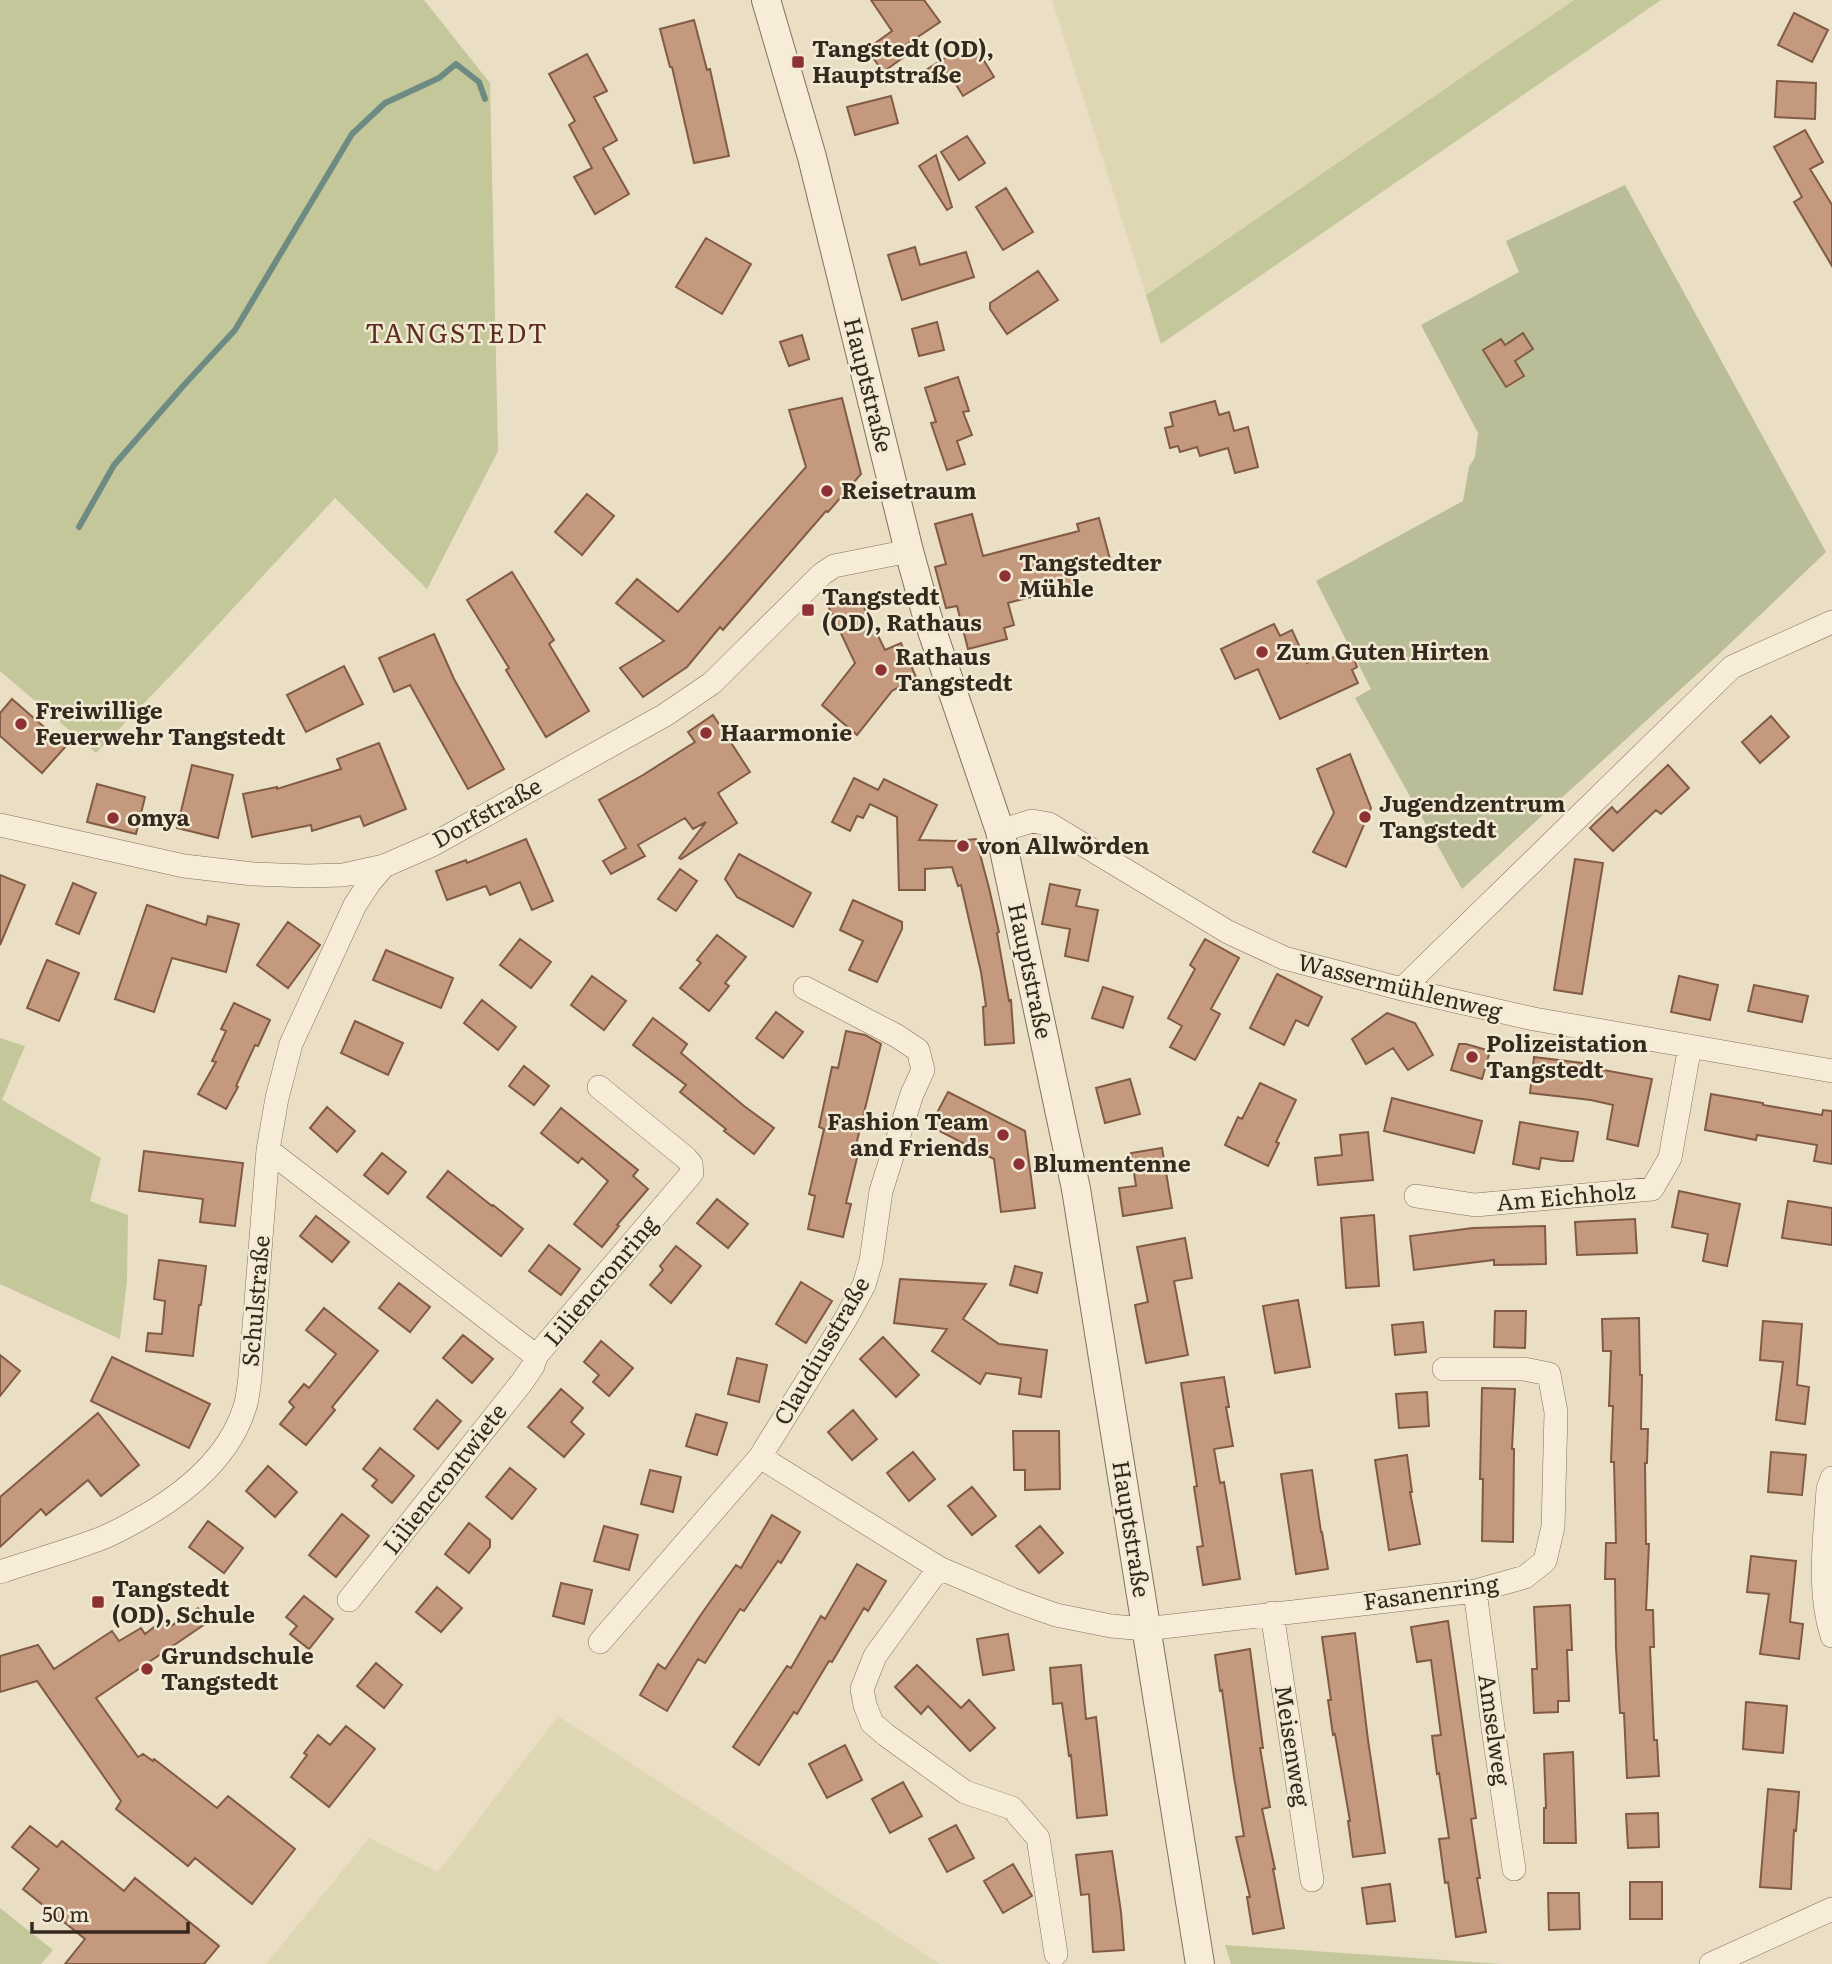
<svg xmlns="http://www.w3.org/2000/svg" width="1832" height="1964" viewBox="0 0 1832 1964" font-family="Literata,serif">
<rect width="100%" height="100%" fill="#eadec5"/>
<!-- farmland -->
<path fill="#dfd7b3" d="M1052,0H1574L1146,295Z
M558,1716L940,1964H266L369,1838L438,1872Z"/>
<!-- green -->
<path fill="#c3c799" d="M0,0H424L490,83L498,451L427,589L335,498L176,670L96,753L0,671Z
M1574,0H1661L1161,344L1146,295Z
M0,1038L25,1046L2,1100L101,1158L90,1201L128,1215L127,1280L120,1339L0,1284Z
M0,1908L53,1950L41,1964H0Z
M1225,1945L1502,1964H1231Z"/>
<!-- cemetery -->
<path fill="#b9bd98" d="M1625,185L1826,552L1717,656L1462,889L1355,698L1371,689L1316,581L1463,501L1469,467L1475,457L1478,433L1421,325L1519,272L1506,241Z"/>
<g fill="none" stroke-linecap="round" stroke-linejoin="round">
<!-- stream -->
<path stroke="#6e8b83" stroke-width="6" d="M79,527L114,465L184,385L235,330L352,134L385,103L439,78L456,64L479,82L485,99"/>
</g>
<!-- building -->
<path fill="#c5997d" stroke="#815b44" stroke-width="2" d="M871,0H924L940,22L903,47L908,54L883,72L867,49L892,31Z
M1794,13L1828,30L1812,62L1778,45Z
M694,20L707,70L710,69L729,156L694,163L672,67H670L660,29Z
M972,41L994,77L963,96L950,75L936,84L926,70Z
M587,54L607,91L594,97L617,140L603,148L629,194L595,214L574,177L592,168L569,125L575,121L549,74Z
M1777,81L1816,83L1815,119L1775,117Z
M891,96L898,123L855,135L847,107Z
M1805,130L1823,162L1810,169L1832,205V266L1794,202L1802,197L1774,147Z
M967,136L985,163L959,180L941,152Z
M936,155L952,207L947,210L919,166Z
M1006,188L1033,232L1003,250L976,207Z
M706,238L751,264L722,314L676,287Z
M915,247L920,265L966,252L974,277L902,300L888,255Z
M1038,271L1058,300L1007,334L990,309V303Z
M937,322L944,350L919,356L912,329Z
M1523,333L1533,349L1515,361L1524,376L1506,387L1483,350L1501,339L1505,345Z
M802,335L809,359L789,366L780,342Z
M958,377L969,411L963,412L972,435L957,441L965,464L947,470L931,423L936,422L925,388Z
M842,398L861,474L828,512L826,511L723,630L720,627L687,667L643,697L620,668L664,641L616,603L637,579L678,612L806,467L789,410Z
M1215,401L1219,415L1229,412L1234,431L1248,427L1258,467L1235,473L1228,448L1200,456L1197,447L1180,452L1178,446L1170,448L1165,428L1173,426L1170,413Z
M587,494L614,516L582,555L555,532Z
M972,514L983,556L1079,531L1077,524L1099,518L1111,563L1072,573L1075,585L1008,603L1014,625L1004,628L1007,639L968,649L957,606L946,608L935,567L946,564L935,524Z
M512,572L554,640L549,644L589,711L546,737L506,670L509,668L467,600Z
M857,593L885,650L901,643L916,677L892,691L857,735L822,705L855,663L828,606Z
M1274,624L1280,636L1292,630L1307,663L1321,657L1323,661L1351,651L1357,667L1352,670L1358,683L1280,719L1258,669L1235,679L1221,649Z
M434,634L454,679L504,769L468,789L410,685L394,692L379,658Z
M344,666L363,704L306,732L287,695Z
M12,699L66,746L42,773L0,736V713Z
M713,715L750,772L718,793L737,823L681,859L679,858L706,822L693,829L685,818L638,845L645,856L611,874L603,861L626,848L599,800L643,775L695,742L688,732Z
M1771,716L1789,737L1760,763L1742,742Z
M379,743L406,809L364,826L360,816L312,831L311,825L252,837L243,794L277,787V789L341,769L337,759Z
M1350,754L1371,808L1346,867L1313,852L1334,813L1317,769Z
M192,765L233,775L218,838L177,828Z
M1668,765L1689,788L1661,814L1656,810L1613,851L1590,828L1612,807L1617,813Z
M854,778L878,790L884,779L937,805L919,840L954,841L976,839L989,888L999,932L997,933L1009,1001L1011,1000L1014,1043L985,1045L983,1007L986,1006L981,972L961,885L958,886L952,867L925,869V890H899L897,817L870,804L863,818L857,816L850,831L832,822Z
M97,784L145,797L136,834L87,822Z
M526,839L553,901L532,910L520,882L490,895L486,886L447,900L436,871L466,860L467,863Z
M739,854L811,893L793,927L737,897L725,879Z
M1575,859L1603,863L1582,994L1554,990Z
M680,869L697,881L676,911L658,899Z
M0,875L25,885L0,945Z
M73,883L96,893L79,934L56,924Z
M1050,884L1080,890L1076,906L1098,910L1088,961L1065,956L1070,929L1042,924Z
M853,900L902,922V929L877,982L849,970L863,941L840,930Z
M147,905L206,925L208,916L239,924L226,972L172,958L154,1012L115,999Z
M288,922L320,945L288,988L257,965Z
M717,935L746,957L725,983L729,986L709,1011L680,988L701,963L697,960Z
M520,939L551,962L531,988L500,965Z
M1205,939L1239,958L1211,1009L1220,1014L1195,1060L1170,1047L1182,1026L1168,1018L1195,969L1190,965Z
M386,950L453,978L441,1008L373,980Z
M47,960L79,973L59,1021L27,1008Z
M1277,974L1322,997L1308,1026L1296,1020L1284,1045L1250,1028Z
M592,976L626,1001L604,1030L571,1005Z
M1679,976L1718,985L1710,1020L1671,1012Z
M1754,985L1808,996L1802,1022L1748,1011Z
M1103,987L1133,997L1123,1028L1092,1018Z
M482,1000L516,1027L498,1050L464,1023Z
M234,1003L270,1020L258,1046L255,1045L236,1086L238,1087L226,1109L198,1094L216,1062L212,1061L226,1031L221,1029Z
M776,1012L803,1032L783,1058L756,1038Z
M1387,1013L1415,1023L1433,1055L1408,1070L1393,1048L1366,1064L1352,1039Z
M653,1018L687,1044L681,1053L744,1106L774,1128L754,1154L724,1131L726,1129L680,1092L686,1085L633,1045Z
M355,1021L403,1043L388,1075L341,1053Z
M846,1031L865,1035L881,1044L854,1153L858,1154L846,1203L851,1204L843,1237L808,1229L815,1196L809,1194L824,1129L819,1127L832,1067L838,1068Z
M1459,1044H1466L1490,1051L1482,1079L1451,1070Z
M1534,1057L1582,1063V1066L1652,1079L1638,1146L1607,1139L1613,1105L1591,1100L1530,1093Z
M524,1066L549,1086L534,1105L509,1086Z
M1130,1079L1140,1114L1105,1123L1096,1088Z
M1260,1083L1296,1100L1276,1142L1279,1143L1268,1166L1225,1145L1238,1117L1242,1119Z
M948,1092L1025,1131L1035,1208L1001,1212L994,1159L930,1126Z
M1711,1094L1763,1103V1105L1822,1115L1823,1110L1832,1111V1164L1814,1161L1817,1145L1757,1135L1756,1140L1705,1130Z
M1392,1098L1482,1121L1474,1153L1384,1131Z
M327,1107L355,1131L337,1152L310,1128Z
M561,1108L638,1170L633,1176L648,1189L617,1225L619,1226L602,1247L574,1224L608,1181L582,1158L578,1163L541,1133Z
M1520,1122L1578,1132L1573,1161H1561L1541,1158L1539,1169L1513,1164Z
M1368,1132L1373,1180L1318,1185L1315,1158L1342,1155L1340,1135Z
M1162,1148L1172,1208L1123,1216L1119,1188L1136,1186L1131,1153Z
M144,1151L243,1163L235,1226L200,1222L203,1199L139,1191Z
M382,1153L406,1172L388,1194L364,1175Z
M448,1171L492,1206L493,1205L523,1229L501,1256L427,1197Z
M1679,1191L1740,1204L1727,1266L1703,1261L1708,1234L1672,1227Z
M717,1199L748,1224L728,1248L697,1223Z
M1788,1201L1832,1208V1245L1782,1238Z
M1374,1215L1379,1286L1346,1288L1341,1218Z
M316,1216L349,1242L332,1262L300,1236Z
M1635,1219L1637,1253L1577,1255L1575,1222Z
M1545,1226L1546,1264L1494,1265V1260L1414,1270L1410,1236L1473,1228Z
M1185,1238L1192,1278L1174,1281L1188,1355L1146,1363L1135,1305L1148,1302L1137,1247Z
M549,1245L580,1269L561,1295L529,1271Z
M676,1246L701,1266L671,1303L650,1285L663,1270L660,1266Z
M159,1260L206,1266L201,1305H199L193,1356L146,1351L148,1333L162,1334L165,1301L154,1299Z
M1015,1266L1042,1273L1037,1293L1010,1285Z
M900,1279L986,1284L963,1319L999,1344L1047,1350L1041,1397L1019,1394L1021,1378L986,1373L980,1384L932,1351L947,1329L894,1323Z
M801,1282L832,1301L806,1343L776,1324Z
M399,1283L430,1307L410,1332L379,1308Z
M1298,1300L1310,1367L1275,1373L1263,1306Z
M324,1308L378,1351L332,1407L335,1410L306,1445L280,1424L294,1407L289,1402L304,1384L309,1388L336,1354L306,1330Z
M1495,1311H1526L1525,1348L1494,1347Z
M1639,1318L1640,1375H1642L1641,1429H1648L1647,1463H1645L1646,1544H1649L1646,1610H1653L1654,1647H1650L1654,1740H1657L1659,1776L1627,1778L1624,1713H1620L1616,1648L1615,1579H1605L1606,1543H1616L1614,1462H1611L1613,1406H1609L1611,1351H1603L1602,1319Z
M1763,1321L1802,1324L1797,1385L1809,1387L1805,1424L1776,1420L1783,1362L1760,1360Z
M1423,1322L1426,1352L1395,1355L1392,1325Z
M463,1335L493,1359L472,1383L443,1358Z
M883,1337L919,1375L896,1397L860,1359Z
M601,1341L633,1368L609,1396L593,1382L599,1375L584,1362Z
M0,1355L20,1371L0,1396Z
M112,1357L210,1404L189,1448L91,1401Z
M737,1358L767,1365L759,1402L728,1394Z
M1224,1377L1229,1407H1226L1233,1446L1214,1449L1220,1483L1224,1482L1240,1579L1203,1585L1197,1547L1203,1546L1194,1487L1197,1486L1181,1383Z
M1482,1388L1515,1389L1512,1449H1514L1513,1542L1482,1541L1483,1479H1480Z
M561,1389L583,1408L571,1422L584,1434L564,1457L528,1427Z
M1427,1392L1429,1426L1399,1428L1396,1394Z
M437,1400L461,1421L438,1449L414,1429Z
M853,1410L877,1439L852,1460L828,1432Z
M98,1413L139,1465L101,1496L88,1480L46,1515L41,1509L0,1547V1497Z
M696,1414L727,1423L717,1455L686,1446Z
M1013,1431H1059L1060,1489L1025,1490V1470H1014Z
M380,1448L414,1476L392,1503L372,1486L377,1480L363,1469Z
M913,1452L935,1479L909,1501L887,1473Z
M1771,1452L1806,1455L1802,1495L1768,1492Z
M1407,1455L1412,1492H1410L1420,1544L1389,1550L1375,1460Z
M268,1466L297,1492L275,1517L246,1491Z
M510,1468L536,1489L512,1519L486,1497Z
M650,1470L681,1477L673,1512L641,1504Z
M1312,1470L1321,1532H1322L1328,1569L1296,1574L1281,1474Z
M972,1487L996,1516L972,1535L948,1506Z
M342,1514L369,1536L336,1577L309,1555Z
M772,1515L800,1532L781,1563L778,1561L744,1611L740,1609L705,1663L698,1659L667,1711L640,1695L658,1664L665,1669L700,1616L736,1565L741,1568Z
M208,1521L243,1548L224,1573L189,1547Z
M469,1523L490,1540V1547L469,1573L445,1554Z
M604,1526L638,1535L629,1570L594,1561Z
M1040,1526L1063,1553L1039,1573L1016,1546Z
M1751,1556L1796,1561L1790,1622L1803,1624L1799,1659L1760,1654L1769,1594L1747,1592Z
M857,1564L886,1581L868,1611L864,1608L832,1662L829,1661L797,1714L794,1712L759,1765L733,1747L787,1666L791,1668L821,1616L825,1619Z
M561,1583L592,1590L584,1624L553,1616Z
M437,1587L462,1608L441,1632L416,1612Z
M304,1596L333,1619L309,1649L290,1634L297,1626L286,1617Z
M1570,1605L1572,1650H1567L1569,1701H1558V1712L1534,1713L1532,1669H1537L1534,1607Z
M198,1608L208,1622L96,1698L138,1757L143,1754L153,1761L154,1759L217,1808L228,1796L295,1849L252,1904L195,1858L188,1866L116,1809L121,1801L37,1681L0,1692V1656L38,1645L54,1669L112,1631L119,1641L141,1628L145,1634L166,1618L171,1626Z
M1448,1621L1476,1818L1471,1819L1480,1878H1477L1486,1932L1456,1937L1448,1882L1445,1883L1439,1839L1449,1838L1439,1773L1437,1774L1432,1736L1441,1735L1431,1660L1417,1662L1411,1627Z
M1355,1633L1368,1740L1385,1853L1353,1857L1348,1821H1350L1335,1734L1333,1735L1328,1700H1331L1322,1637Z
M1008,1634L1014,1670L983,1675L977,1639Z
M1250,1649L1263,1748H1260L1270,1807L1262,1809L1275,1869H1273L1284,1928L1253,1934L1247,1897H1250L1236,1837L1244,1836L1234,1777L1222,1690L1220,1691L1215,1655Z
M376,1663L402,1685L384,1708L357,1686Z
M917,1665L961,1708L969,1700L995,1728L970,1751L928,1706L921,1714L895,1687Z
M1081,1665L1086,1719L1096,1717L1107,1815L1077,1818L1071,1755L1069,1756L1062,1703L1053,1704L1050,1668Z
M1746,1702L1787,1706L1783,1753L1743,1749Z
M346,1726L375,1749L329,1807L291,1777L307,1755L304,1753L318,1735L330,1745Z
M845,1745L862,1780L827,1798L809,1764Z
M1573,1752L1576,1843H1544V1808H1546L1544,1754Z
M903,1782L922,1816L890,1833L872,1799Z
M1768,1789L1799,1792L1796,1831L1794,1830L1791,1889L1760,1887Z
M1658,1813L1659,1847L1628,1848L1626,1814Z
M956,1825L974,1858L947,1872L929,1839Z
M30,1826L57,1847L62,1841L124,1891L135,1878L219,1946L204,1964H65L85,1939L23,1889L39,1869L12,1847Z
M1112,1851L1121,1912L1124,1950L1093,1952L1089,1894L1081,1895L1076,1855Z
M1013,1864L1032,1896L1003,1913L984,1881Z
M1630,1882H1662V1919H1630Z
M1390,1884L1395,1921L1367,1924L1362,1888Z
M1548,1893H1579L1580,1929L1549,1930Z"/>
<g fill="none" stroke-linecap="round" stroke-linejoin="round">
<defs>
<path id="minor" d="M0,825L184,866L253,874L307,876L343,875L384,866L432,845L665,715L712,683L822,574L834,566L909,551
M1000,831L1032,821L1049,824L1228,932L1284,958L1402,989L1534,1019L1832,1071
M1402,989L1732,667L1832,622
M268,1150L536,1356
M1416,1196L1475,1205L1652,1189L1670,1158L1690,1046
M760,1457L939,1568L1014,1600L1056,1615L1111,1626L1145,1629L1475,1591L1525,1577L1545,1561L1553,1527L1556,1412L1549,1374L1524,1369H1444
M1832,1478L1828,1489C1825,1538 1817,1589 1832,1636
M939,1568L875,1656L862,1689L865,1705L872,1723L886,1735L965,1792L1012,1808L1038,1838L1056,1954
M0,1572C32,1561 65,1552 97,1540C114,1534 129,1525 145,1516C188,1491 232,1454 246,1403C248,1395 249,1385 250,1377L268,1150L277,1098L291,1044L355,905L370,882L384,866
M1475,1591L1494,1735L1514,1869
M349,1600L522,1382L533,1366L536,1356L692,1173L691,1164L686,1158L599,1087
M1272,1613L1312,1880
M600,1642L760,1457L845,1320L864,1285L871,1261L881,1191L912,1094L923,1070L918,1050L897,1036L805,988
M1711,1964L1832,1909"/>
<path id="tertiary" d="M766,0L812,157L909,551L927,616L1000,831L1076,1189L1200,1964"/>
</defs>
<!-- minor casing -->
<use href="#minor" stroke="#84705c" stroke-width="24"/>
<!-- tertiary casing -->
<use href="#tertiary" stroke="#84705c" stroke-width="30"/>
<!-- minor -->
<use href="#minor" stroke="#f6ecd7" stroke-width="23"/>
<!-- tertiary -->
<use href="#tertiary" stroke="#f6ecd7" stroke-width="28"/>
</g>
<!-- markers -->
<g fill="#8e3134" stroke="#f2e9d3" stroke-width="2.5">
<rect x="791" y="55" width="14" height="14" rx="3.5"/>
<circle cx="827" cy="491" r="7"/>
<circle cx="1005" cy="576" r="7"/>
<rect x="801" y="603" width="14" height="14" rx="3.5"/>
<circle cx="1262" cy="652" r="7"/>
<circle cx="881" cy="670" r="7"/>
<circle cx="21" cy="724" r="7"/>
<circle cx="706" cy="733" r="7"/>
<circle cx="1365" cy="817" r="7"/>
<circle cx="113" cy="818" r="7"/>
<circle cx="963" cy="846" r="7"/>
<circle cx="1472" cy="1057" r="7"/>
<circle cx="1003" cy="1135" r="7"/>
<circle cx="1019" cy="1164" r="7"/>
<rect x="91" y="1595" width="14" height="14" rx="3.5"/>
<circle cx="147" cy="1669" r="7"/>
</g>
<g text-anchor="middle" stroke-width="5" stroke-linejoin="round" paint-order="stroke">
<!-- poi labels -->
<g font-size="23" font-weight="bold" fill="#35291f" stroke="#f2e9d3" text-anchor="start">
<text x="812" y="57">Tangstedt (OD),<tspan x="812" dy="26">Hauptstraße</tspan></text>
<text x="841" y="499">Reisetraum</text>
<text x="1019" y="571">Tangstedter<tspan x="1019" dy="26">Mühle</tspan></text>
<text x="822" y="605">Tangstedt<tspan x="822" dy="26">(OD), Rathaus</tspan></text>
<text x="1276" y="660">Zum Guten Hirten</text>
<text x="895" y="665">Rathaus<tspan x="895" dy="26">Tangstedt</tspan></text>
<text x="35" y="719">Freiwillige<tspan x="35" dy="26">Feuerwehr Tangstedt</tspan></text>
<text x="720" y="741">Haarmonie</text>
<text x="1379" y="812">Jugendzentrum<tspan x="1379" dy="26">Tangstedt</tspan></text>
<text x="127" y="826">omya</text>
<text x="977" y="854">von Allwörden</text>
<text x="1486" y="1052">Polizeistation<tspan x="1486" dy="26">Tangstedt</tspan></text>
<text x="989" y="1130" text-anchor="end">Fashion Team<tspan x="989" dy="26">and Friends</tspan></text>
<text x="1033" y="1172">Blumentenne</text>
<text x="112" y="1597">Tangstedt<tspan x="112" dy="26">(OD), Schule</tspan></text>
<text x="161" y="1664">Grundschule<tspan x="161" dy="26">Tangstedt</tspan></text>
</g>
<!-- street labels -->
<g font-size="23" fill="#35291f" stroke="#f2e9d3">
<text transform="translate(868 385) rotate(76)" y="8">Hauptstraße</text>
<text transform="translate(487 813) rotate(-29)" y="8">Dorfstraße</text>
<text transform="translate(1030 971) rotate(78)" y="8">Hauptstraße</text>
<text transform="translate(1400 987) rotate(14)" y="8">Wassermühlenweg</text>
<text transform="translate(1566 1197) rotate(-5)" y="8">Am Eichholz</text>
<text transform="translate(601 1281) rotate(-50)" y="8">Liliencronring</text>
<text transform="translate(256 1301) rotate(-85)" y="8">Schulstraße</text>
<text transform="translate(822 1351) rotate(-60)" y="8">Claudiusstraße</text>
<text transform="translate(445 1479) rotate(-52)" y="8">Liliencrontwiete</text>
<text transform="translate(1131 1529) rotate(81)" y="8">Hauptstraße</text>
<text transform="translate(1431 1593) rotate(-8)" y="8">Fasanenring</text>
<text transform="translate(1494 1730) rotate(82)" y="8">Amselweg</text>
<text transform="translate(1292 1746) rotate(81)" y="8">Meisenweg</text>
</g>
<!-- quarter labels -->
<g font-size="26" letter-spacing="2" fill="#5e2d22" stroke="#f2e9d3">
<text x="457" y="343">TANGSTEDT</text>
</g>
</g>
<!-- scale -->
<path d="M32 1922v10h156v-10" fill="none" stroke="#35291f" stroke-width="3.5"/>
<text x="42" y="1922" font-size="21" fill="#35291f" stroke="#f2e9d3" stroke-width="5" paint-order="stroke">50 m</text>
</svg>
